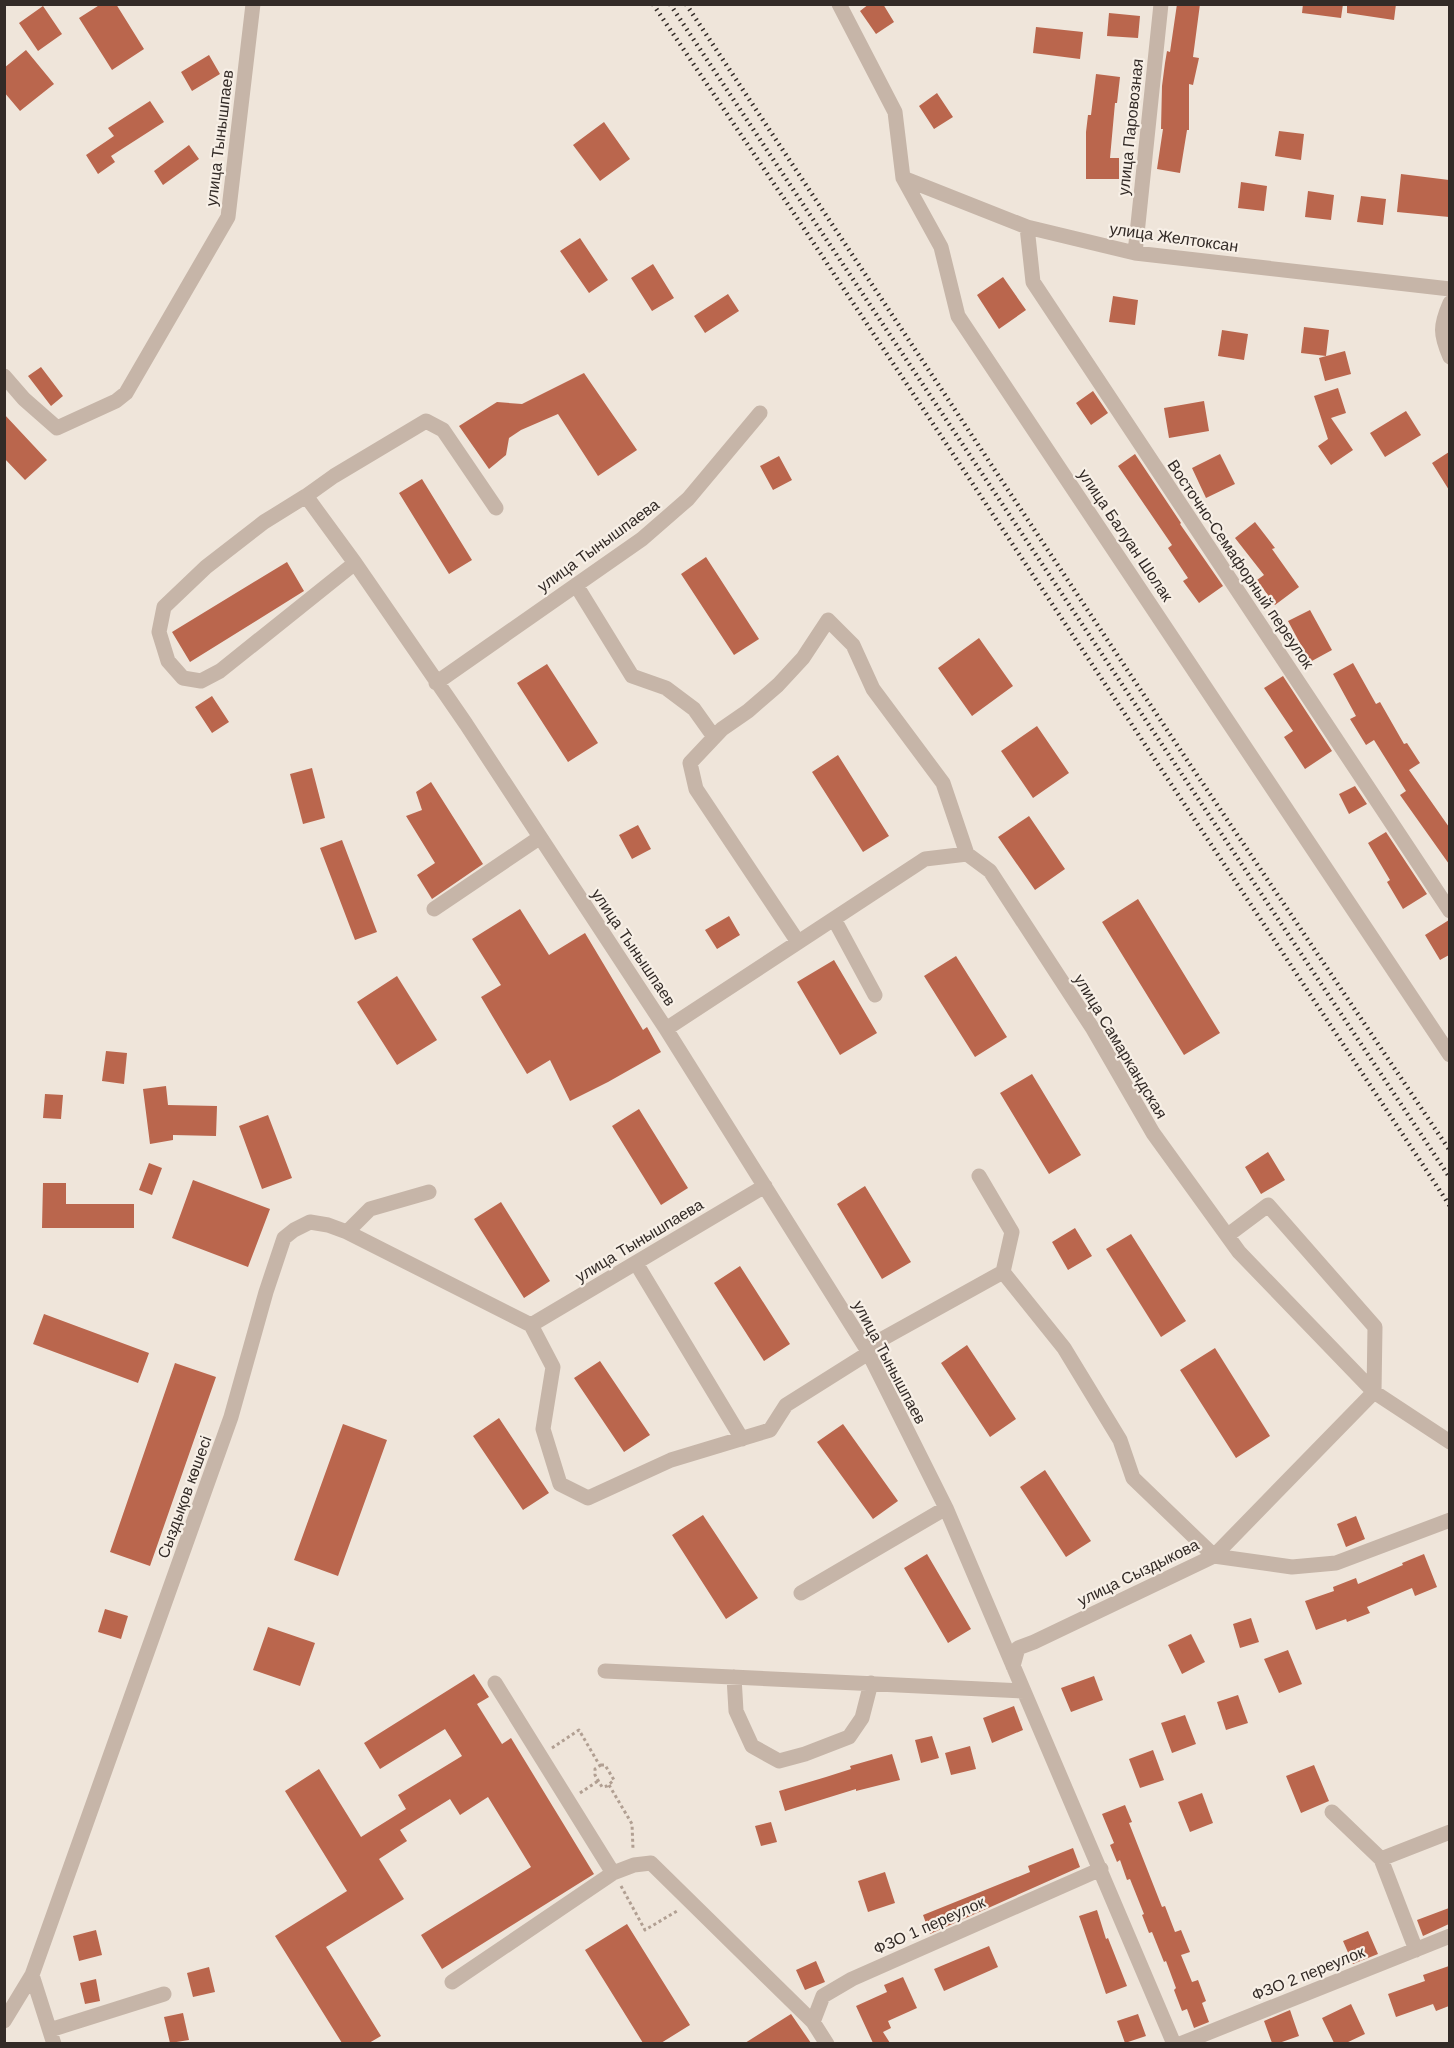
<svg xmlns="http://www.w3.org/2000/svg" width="1454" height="2048" viewBox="0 0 1454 2048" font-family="Helvetica,sans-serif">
<rect width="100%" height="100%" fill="#efe5da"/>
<!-- building -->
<path fill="#ba664d" d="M101,4H116L144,49L112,70L79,18Z
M869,4H883L894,22L876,34L860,11Z
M1177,4H1200L1193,57L1199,58L1193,85L1189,84V130H1187L1180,173L1157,169L1163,129H1161L1162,86L1165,63L1167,51L1170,52Z
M1303,4H1343L1341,18L1302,13Z
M1347,4H1396L1394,20L1347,13Z
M43,6L62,34L38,51L19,23Z
M1109,13L1140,16L1138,38L1107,36Z
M1036,27L1083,32L1080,59L1033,53Z
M26,50L54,84L20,111L4,92V68Z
M209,55L220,74L192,91L181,72Z
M1096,74L1120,77L1117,103H1115L1110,158H1119V179H1086V132L1088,115H1091Z
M937,93L953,117L934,129L919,106Z
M150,101L164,122L111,156L115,162L98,174L86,155L114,136L108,128Z
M604,122L630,159L600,181L573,145Z
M1279,131L1304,134L1301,160L1275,156Z
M189,145L199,159L163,185L154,171Z
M1401,174L1449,180V217L1397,212Z
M1241,182L1267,186L1264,211L1238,208Z
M1308,191L1334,195L1331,220L1305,217Z
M1361,196L1386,199L1383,225L1357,222Z
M580,238L608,280L589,293L560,251Z
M653,264L674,298L652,311L631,278Z
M1003,277L1026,310L999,329L977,295Z
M728,294L739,311L705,333L694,316Z
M1113,296L1138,300L1135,325L1109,322Z
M1304,327L1329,330L1326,356L1301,353Z
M1222,330L1248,334L1244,360L1218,356Z
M1345,351L1351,374L1325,381L1319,358Z
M41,367L63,396L51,406L28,376Z
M584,373L637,450L598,476L558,414L521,430L509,438L506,455L489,469L459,426L497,402L522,404Z
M1338,388L1346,413L1331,418L1353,450L1331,465L1318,446L1328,439L1314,396Z
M1093,391L1108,413L1091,425L1076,403Z
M1204,401L1209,431L1169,438L1164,408Z
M1406,411L1421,435L1385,457L1370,433Z
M4,414L47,460L25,480L4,458Z
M1449,452V490L1432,463Z
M1135,454L1181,523L1180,524L1223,586L1199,603L1183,581L1188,578L1168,548L1172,545L1118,466Z
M1220,454L1235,484L1206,498L1192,468Z
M779,456L792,480L773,490L760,466Z
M422,479L472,560L449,574L399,493Z
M1255,522L1275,548L1272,549L1299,587L1275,605L1257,580L1264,575L1235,538Z
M706,557L759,639L734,655L681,574Z
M287,562L304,591L190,662L172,632Z
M1310,610L1332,650L1310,662L1288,621Z
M979,638L1013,686L972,716L938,668Z
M1353,663L1376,704L1380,702L1404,744L1407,743L1420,763L1409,770L1449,827V864L1400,795L1406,791L1374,740L1366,745L1350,719L1356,716L1333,674Z
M547,664L598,743L568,762L517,683Z
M1283,676L1332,751L1305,769L1284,737L1293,731L1264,688Z
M212,696L229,722L212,733L195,707Z
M1037,726L1069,773L1033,798L1001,751Z
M838,755L889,836L863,852L812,772Z
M312,768L325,818L303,824L290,774Z
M431,782L483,864L432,899L417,875L435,863L406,816L422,810L416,792Z
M1355,786L1367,804L1349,814L1339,794Z
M1029,816L1065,869L1035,890L998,837Z
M638,825L651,849L632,859L619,835Z
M1386,832L1427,894L1403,909L1387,882L1390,880L1368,843Z
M342,840L377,932L355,940L320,848Z
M1138,899L1220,1033L1184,1055L1102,922Z
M520,909L549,955L585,933L643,1030L647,1027L661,1052L608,1082L570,1101L550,1060L527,1074L481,997L501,985L472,939Z
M729,916L740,935L717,949L705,930Z
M1449,920V955L1440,960L1425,935Z
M956,956L1007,1037L975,1057L924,976Z
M834,960L877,1033L840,1055L797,982Z
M397,976L437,1040L397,1065L357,1002Z
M106,1051L127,1053L124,1084L102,1081Z
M1032,1074L1081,1155L1049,1174L1000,1093Z
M166,1086L168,1105L217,1106L216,1136L173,1135V1140L150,1144L143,1089Z
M45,1094L63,1095L61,1119L43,1118Z
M639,1109L688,1188L661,1205L612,1126Z
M268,1115L292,1178L262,1189L239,1126Z
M1268,1152L1285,1180L1261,1194L1245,1167Z
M149,1163L162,1168L152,1195L139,1190Z
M193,1180L270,1209L248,1267L172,1238Z
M43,1183H66V1204H134V1228H42Z
M865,1186L911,1262L882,1279L837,1204Z
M501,1202L550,1281L524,1298L474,1219Z
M1075,1228L1092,1256L1068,1270L1052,1242Z
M1131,1234L1186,1321L1161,1337L1106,1249Z
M740,1266L790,1344L764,1361L714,1283Z
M44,1314L149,1353L138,1383L33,1344Z
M967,1345L1016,1419L990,1437L941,1363Z
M1215,1348L1270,1436L1236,1458L1180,1370Z
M600,1361L650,1435L624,1452L574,1378Z
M175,1363L216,1377L150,1566L110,1552Z
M499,1418L549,1493L523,1510L473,1436Z
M343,1424L387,1440L338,1576L294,1560Z
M843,1424L898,1501L873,1519L817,1442Z
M1045,1470L1091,1541L1066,1557L1020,1487Z
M703,1515L758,1598L726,1619L672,1535Z
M1356,1516L1365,1539L1346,1547L1337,1524Z
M927,1554L971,1629L948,1643L904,1568Z
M1424,1554L1437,1587L1415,1596L1412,1588L1367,1607L1370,1613L1347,1622L1346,1619L1316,1630L1305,1601L1334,1591L1333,1587L1356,1578L1358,1584L1403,1565L1402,1563Z
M105,1609L128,1616L121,1639L98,1632Z
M1251,1618L1259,1642L1240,1648L1233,1624Z
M268,1627L315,1643L300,1686L253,1670Z
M1191,1634L1205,1662L1182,1674L1168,1645Z
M1288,1650L1302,1684L1279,1693L1264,1659Z
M474,1674L489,1697L477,1704L502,1744L511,1738L594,1874L442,1969L421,1935L531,1867L488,1797L460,1815L450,1799L400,1830L407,1841L379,1859L404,1899L326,1947L381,2036L369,2043H342L275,1936L347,1891L285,1791L319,1769L361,1837L406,1809L398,1795L462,1756L445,1729L380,1769L364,1743Z
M1094,1676L1103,1700L1071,1712L1061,1688Z
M1238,1695L1248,1723L1226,1730L1217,1702Z
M1014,1706L1023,1730L992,1743L983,1718Z
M1185,1715L1196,1744L1172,1753L1161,1723Z
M932,1736L939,1758L921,1763L915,1740Z
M970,1746L976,1769L951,1775L945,1753Z
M1153,1750L1164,1780L1140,1788L1129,1759Z
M892,1754L900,1780L856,1791V1789L785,1811L779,1791L826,1777L851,1769L850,1766Z
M1314,1765L1329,1801L1301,1813L1286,1776Z
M1202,1793L1213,1823L1190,1832L1178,1802Z
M1125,1805L1132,1822L1129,1823L1162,1907L1165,1906L1175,1932L1181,1930L1190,1952L1181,1955L1192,1982L1198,1980L1206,2001L1202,2003L1209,2022L1194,2028L1187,2009L1182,2011L1174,1990L1176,1988L1166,1961L1164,1962L1152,1932L1149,1933L1142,1915L1144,1914L1130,1879L1127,1880L1120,1860L1117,1862L1110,1845L1114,1843L1102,1814Z
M771,1822L777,1842L761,1846L755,1826Z
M1073,1848L1080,1867L930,1934L923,1915L1030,1872L1028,1866Z
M885,1872L895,1903L868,1912L858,1881Z
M1449,1908V1924L1423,1936L1417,1920Z
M1097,1910L1106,1939L1108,1938L1127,1986L1106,1994L1079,1916Z
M627,1924L690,2025L661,2043H643L585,1950Z
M96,1930L102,1955L79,1961L73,1936Z
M1368,1931L1378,1954L1353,1964L1343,1941Z
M989,1946L998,1967L944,1991L934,1969Z
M816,1961L825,1982L805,1990L796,1970Z
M1449,1966V2006L1436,2011L1433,2004L1396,2017L1388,1994L1425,1981L1423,1975Z
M209,1967L215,1992L193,1997L187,1973Z
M903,1977L917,2008L888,2021L891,2028L883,2032L890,2043H873L856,2006L887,1992L884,1985Z
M96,1979L100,2001L85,2004L80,1983Z
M1351,2004L1365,2034L1346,2043H1334L1322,2018Z
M1290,2010L1299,2036L1279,2043H1272L1264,2021Z
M183,2013L189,2040L170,2043L164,2017Z
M791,2014L811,2043H745Z
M1138,2014L1146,2036L1125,2043L1117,2021Z"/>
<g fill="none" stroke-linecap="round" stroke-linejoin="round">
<!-- path -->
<path stroke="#b19f92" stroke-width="3" stroke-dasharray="3 3" stroke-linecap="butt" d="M552,1748L579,1730L600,1766
M601,1765H605L614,1780L607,1786L602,1787L595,1775V1769Z
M609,1785L632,1824L633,1849
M580,1793L598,1781
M621,1886L645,1930L677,1911"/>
<!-- minor -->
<path stroke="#c6b5a8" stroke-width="15" d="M839,4L895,112L903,178L941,247L958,316L1450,1055
M903,178L1027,227L1135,253L1450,289
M1027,227L1033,282L1450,911
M1135,253L1161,4
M1450,303C1440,326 1440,334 1450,357
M4,376L24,399L57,428L116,401L126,393L228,217L253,4
M306,496L264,522L206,567L164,607L159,632L168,661L183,678L201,681L220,671L355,563
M496,508L443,430L426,421L334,476L306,496L355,563L466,724L666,1029L866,1348L946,1508L1174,2044
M576,585L632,676L666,688L694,709L714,737
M436,683L642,539L688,499L760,413
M434,909L539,838
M834,919L875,995
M798,942L696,789L690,763L722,729L748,711L778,685L803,658L828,620L853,645L873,689L943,783L967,854L990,871L1093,1029L1153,1133L1239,1252L1374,1392L1450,1442
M666,1029L925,859L967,854
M347,1232L370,1209L429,1192
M636,1263L742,1439
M1003,1272L1064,1348L1120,1440L1133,1478L1214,1556L1292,1567L1336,1563L1450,1520
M531,1325L553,1367L543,1429L560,1484L588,1498L671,1460L770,1430L786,1405L867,1354
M531,1325L765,1186
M866,1348L1003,1272L1012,1232L979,1176
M801,1593L946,1508
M1013,1666L1018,1648L1034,1642L1214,1556L1374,1392L1375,1327L1268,1205L1228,1235
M605,1671L1024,1691
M734,1677L736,1711L752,1746L779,1761L805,1754L849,1737L862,1718L871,1683
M495,1683L613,1873L634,1865L651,1863L813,2022
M1332,1812L1381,1859L1416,1950
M1381,1859L1450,1832
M32,1975L54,2044
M452,1982L613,1873
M4,2021L32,1975L231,1417L266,1292L284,1238L294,1230L310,1222L328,1225L347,1232L531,1325
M50,2030L164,1994
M827,2044L813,2022L823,1996L852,1979L1101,1869
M1180,2044L1450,1936"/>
<!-- rail -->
<path stroke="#332b27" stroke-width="4.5" stroke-dasharray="1.5 4.5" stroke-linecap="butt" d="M653,4L793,212L1450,1206
M670,4L1450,1178
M686,4L1187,760L1450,1151"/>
</g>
<g text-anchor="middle" stroke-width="4.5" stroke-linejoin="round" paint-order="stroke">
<!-- street labels -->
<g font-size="16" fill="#332b27" stroke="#f7efe6">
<text transform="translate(1130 127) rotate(-84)" y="6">улица Паровозная</text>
<text transform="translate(219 138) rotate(-83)" y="6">улица Тынышпаев</text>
<text transform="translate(1174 237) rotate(8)" y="6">улица Желтоксан</text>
<text transform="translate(1126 535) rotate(56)" y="6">улица Балуан Шолак</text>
<text transform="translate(598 545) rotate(-36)" y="6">улица Тынышпаева</text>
<text transform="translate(1241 564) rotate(56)" y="6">Восточно-Семафорный переулок</text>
<text transform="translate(634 947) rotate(56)" y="6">улица Тынышпаев</text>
<text transform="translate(1121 1046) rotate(59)" y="6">улица Самаркандская</text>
<text transform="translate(639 1240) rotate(-31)" y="6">улица Тынышпаева</text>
<text transform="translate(890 1362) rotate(62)" y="6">улица Тынышпаев</text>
<text transform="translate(184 1497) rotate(-70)" y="6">Сыздықов көшесі</text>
<text transform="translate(1138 1572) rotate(-26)" y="6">улица Сыздыкова</text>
<text transform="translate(929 1925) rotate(-24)" y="6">ФЗО 1 переулок</text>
<text transform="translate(1308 1973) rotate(-22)" y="6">ФЗО 2 переулок</text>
</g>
</g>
<!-- border -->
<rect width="1454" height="2048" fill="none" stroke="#332b27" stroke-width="12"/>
</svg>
